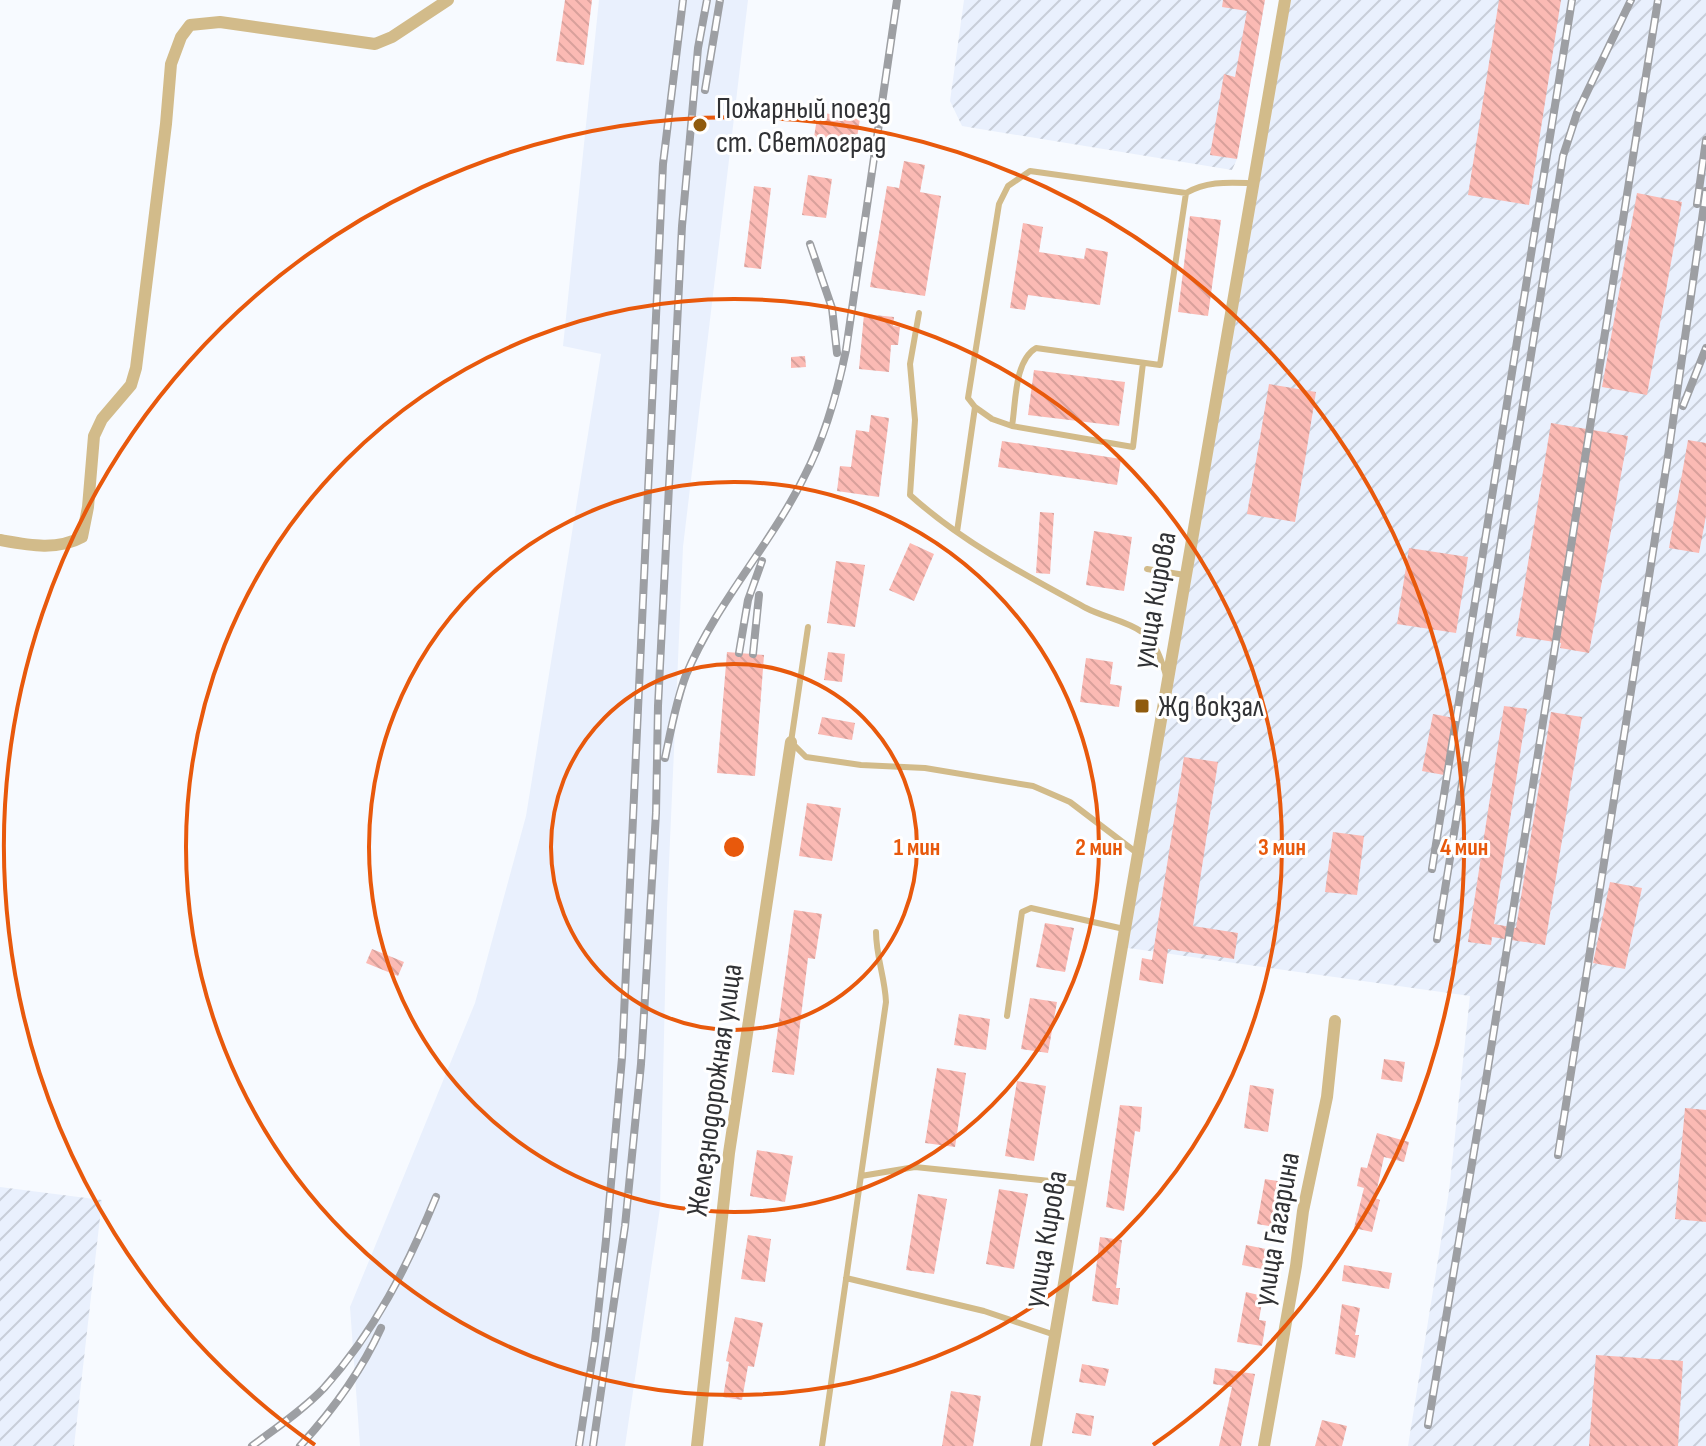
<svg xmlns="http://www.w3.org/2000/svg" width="1706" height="1446" viewBox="0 0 1706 1446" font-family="'Sofia Sans Condensed',sans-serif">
<defs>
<pattern id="industrial-furrows" width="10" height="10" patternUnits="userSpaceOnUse" patternTransform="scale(2)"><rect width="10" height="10" fill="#e9f0fd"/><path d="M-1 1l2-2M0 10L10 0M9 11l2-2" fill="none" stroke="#c8ced9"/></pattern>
<pattern id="building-back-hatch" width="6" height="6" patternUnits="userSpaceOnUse" patternTransform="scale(2)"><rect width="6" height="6" fill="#fbbab4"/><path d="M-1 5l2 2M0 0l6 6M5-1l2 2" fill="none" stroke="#d8a09b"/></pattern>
</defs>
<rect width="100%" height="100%" fill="#f7faff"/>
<!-- industrial -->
<path fill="url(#industrial-furrows)" d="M964,0H1265L1237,159L1232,170L962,126L950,101Z
M1285,0H1706V1446H1408L1449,1191L1470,996L1121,947Z
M0,1187L102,1200L74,1446H0Z"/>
<!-- built -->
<path fill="#e9f0fd" d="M599,0H748L683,547L667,908L660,1208L625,1446H360L350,1307L475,1003L526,816L601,354L563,346Z"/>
<!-- building -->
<path fill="url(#building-back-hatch)" d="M565,0H592L584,65L556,61Z
M1223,0H1265L1237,159L1210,155L1224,74L1235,77L1247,11L1222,7Z
M1499,0H1561L1529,205L1468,195Z
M818,112L860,119L856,144L814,137Z
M904,161L925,165L920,192L941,196L925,296L870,287L887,186L899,188Z
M808,175L832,179L826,218L802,215Z
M754,186L771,188L761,269L744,267Z
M1637,193L1682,202L1647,395L1602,387Z
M1190,216L1221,220L1208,316L1178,312Z
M1023,223L1043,227L1039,252L1084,259L1086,248L1108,252L1100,305L1028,295L1025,310L1010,308Z
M864,314L894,317L893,326L900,327L898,345H891L889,372L859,369Z
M805,356L806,367L791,368V357Z
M1034,370L1125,382L1119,426L1028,415Z
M1269,384L1316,392L1295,522L1247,514Z
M871,415L889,418L879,497L837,491L840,466L851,467L856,430L869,432Z
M1551,423L1628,436L1589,653L1560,648L1561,643L1516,636Z
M1688,440L1706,443V516L1699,553L1669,548Z
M1002,441L1121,459L1117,485L998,467Z
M1040,512L1054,513L1050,574L1036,573Z
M1094,531L1132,537L1124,591L1086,585Z
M910,543L934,554L914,601L889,590Z
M1409,548L1468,557L1456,633L1397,624Z
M836,561L865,565L855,627L827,623Z
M727,652L764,655L755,776L717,773Z
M828,652L845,654L842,682L824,680Z
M1086,658L1113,662L1110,684L1122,686L1119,707L1080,702Z
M1504,706L1527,709L1494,924L1516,928L1551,712L1582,717L1545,945L1492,937L1491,945L1468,942Z
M1433,714L1454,718L1444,775L1422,771Z
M822,717L855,723L852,740L818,734Z
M1184,757L1218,762L1193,926L1238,933L1234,959L1168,949L1163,984L1139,980L1142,958L1152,960Z
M807,803L841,808L832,861L799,856Z
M1333,832L1364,836L1357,895L1325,892Z
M1610,882L1642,888L1625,969L1593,963Z
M794,910L822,914L815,959L808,958L794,1075L772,1072Z
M1045,923L1074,928L1065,972L1036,967Z
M372,949L404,962L398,976L366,963Z
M1030,998L1057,1002L1048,1053L1021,1049Z
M959,1014L990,1019L986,1050L954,1045Z
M1384,1059L1405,1062L1402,1082L1381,1079Z
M937,1068L966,1073L955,1147L925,1143Z
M1017,1081L1046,1086L1034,1161L1005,1156Z
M1250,1085L1274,1089L1268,1132L1244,1128Z
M1120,1105L1142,1107L1140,1132L1135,1131L1124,1211L1106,1207Z
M1685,1108L1706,1110V1222L1675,1219Z
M1377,1133L1409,1142L1404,1162L1384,1157L1375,1198L1380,1200L1372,1232L1354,1228L1364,1188L1357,1186L1361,1167L1367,1168Z
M757,1150L793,1156L785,1202L750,1196Z
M1265,1179L1283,1182L1275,1227L1257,1224Z
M999,1189L1028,1194L1014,1269L986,1264Z
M918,1194L947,1199L934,1274L906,1270Z
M748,1235L771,1239L765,1282L741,1279Z
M1100,1237L1122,1240L1116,1288H1120L1118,1305L1092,1301Z
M1246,1245L1271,1250L1267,1270L1242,1265Z
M1344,1265L1392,1273L1389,1289L1342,1281Z
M1246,1292L1263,1296L1259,1320L1266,1321L1262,1346L1237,1342Z
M1342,1304L1360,1308L1355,1335H1359L1355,1358L1335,1354Z
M735,1317L763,1323L754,1367L748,1366L742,1400L723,1397L729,1362L726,1361Z
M1596,1355L1683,1361L1678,1446H1589Z
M1082,1364L1109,1369L1105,1386L1079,1382Z
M1215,1368L1255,1374L1241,1446H1219L1232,1387L1213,1384Z
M951,1391L981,1396L973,1446H942Z
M1076,1413L1094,1416L1091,1436L1072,1433Z
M1322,1420L1347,1426L1342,1446H1315Z"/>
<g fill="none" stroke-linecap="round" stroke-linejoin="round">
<!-- service -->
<path stroke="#d2bb8a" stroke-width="6" d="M919,313L910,364L915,420L910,495C962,542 1025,575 1086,608C1103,617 1127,621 1142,632C1156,643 1161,659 1166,675
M975,407L968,398L999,204L1008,186L1030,171L1186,193
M1012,426L1133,447L1143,363
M957,532L975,407L992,419L1012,426C1016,403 1014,361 1036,348L1160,365L1186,193C1205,182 1225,182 1247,183
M1147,569L1185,575
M808,627L791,742L806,757L861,765L925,768L1033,786L1070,802L1137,853
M1007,1016L1022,912L1031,908L1124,929
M861,1176L915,1167L1080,1184
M846,1278L984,1311L1055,1335
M822,1446L886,1002C885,978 876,956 876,932"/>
<!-- minor -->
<path stroke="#d2bb8a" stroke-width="12" d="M0,540C28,545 57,551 82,537L88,507L94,436L102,419L131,385L136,368L166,124L171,64L181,37L190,25L220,22L375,44L392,37L448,0
M697,1446L729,1153L791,742
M1036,1446L1285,0
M1264,1446L1296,1266L1303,1211L1327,1097L1335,1021"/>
<defs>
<path id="rail" d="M705,90L720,0
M1697,204L1706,140
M810,244L832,308L837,353
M1683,406L1706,348
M739,653L748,600L762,561
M753,654L759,595
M665,758C671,730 676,701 686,675C716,603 770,546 804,477C825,437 837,394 846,350L897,0
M1432,869L1572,0
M1437,939L1563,156L1577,113L1631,0
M1558,1155L1668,456L1706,191
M1428,1425L1486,1080L1658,0
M252,1446C276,1428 303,1410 324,1388C375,1331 407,1267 436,1197
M300,1446C333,1410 361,1372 381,1328
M579,1446L595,1341L606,1240L622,1058L663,164L683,0
M593,1446L625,1226L641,1064L656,813L658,706L682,226L698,48L707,0"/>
</defs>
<!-- rail casing -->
<use href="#rail" stroke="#9d9fa3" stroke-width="8"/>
<!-- rail -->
<use href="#rail" stroke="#fff" stroke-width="5" stroke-dasharray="15" stroke-linecap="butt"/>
</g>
<!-- distance rings -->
<g fill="none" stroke="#e8590c" stroke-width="4">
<circle cx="734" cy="847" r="183"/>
<circle cx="734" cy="847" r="365"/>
<circle cx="734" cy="847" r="548"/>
<path d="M315 1445A730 730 0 1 1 1153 1445"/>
</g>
<!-- markers -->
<g fill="#905b0e" stroke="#fff" stroke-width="3">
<circle cx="700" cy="125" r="8"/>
<rect x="1134" y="698" width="16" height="16" rx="4"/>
</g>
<g text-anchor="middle" stroke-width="6" stroke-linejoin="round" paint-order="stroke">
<!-- poi labels -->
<g font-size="30" fill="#313235" stroke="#fff" text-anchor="start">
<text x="716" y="118">Пожарный поезд<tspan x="716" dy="34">ст. Светлоград</tspan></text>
<text x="1158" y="716">Жд вокзал</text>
</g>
<!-- street labels -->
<g font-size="30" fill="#313235" stroke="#fff">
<text transform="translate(1154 600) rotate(-80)" y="10">улица Кирова</text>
<text transform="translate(714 1090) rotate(-82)" y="10">Железнодорожная улица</text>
<text transform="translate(1276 1229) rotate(-80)" y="10">улица Гагарина</text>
<text transform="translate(1045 1239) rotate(-80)" y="10">улица Кирова</text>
</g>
</g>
<circle cx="734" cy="847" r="12" fill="#e8590c" stroke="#fff" stroke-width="4"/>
<g font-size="24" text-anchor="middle" font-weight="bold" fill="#e8590c" stroke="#fff" stroke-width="6" stroke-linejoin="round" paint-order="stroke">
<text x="917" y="855">1 мин</text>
<text x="1099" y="855">2 мин</text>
<text x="1282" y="855">3 мин</text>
<text x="1464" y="855">4 мин</text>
</g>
</svg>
